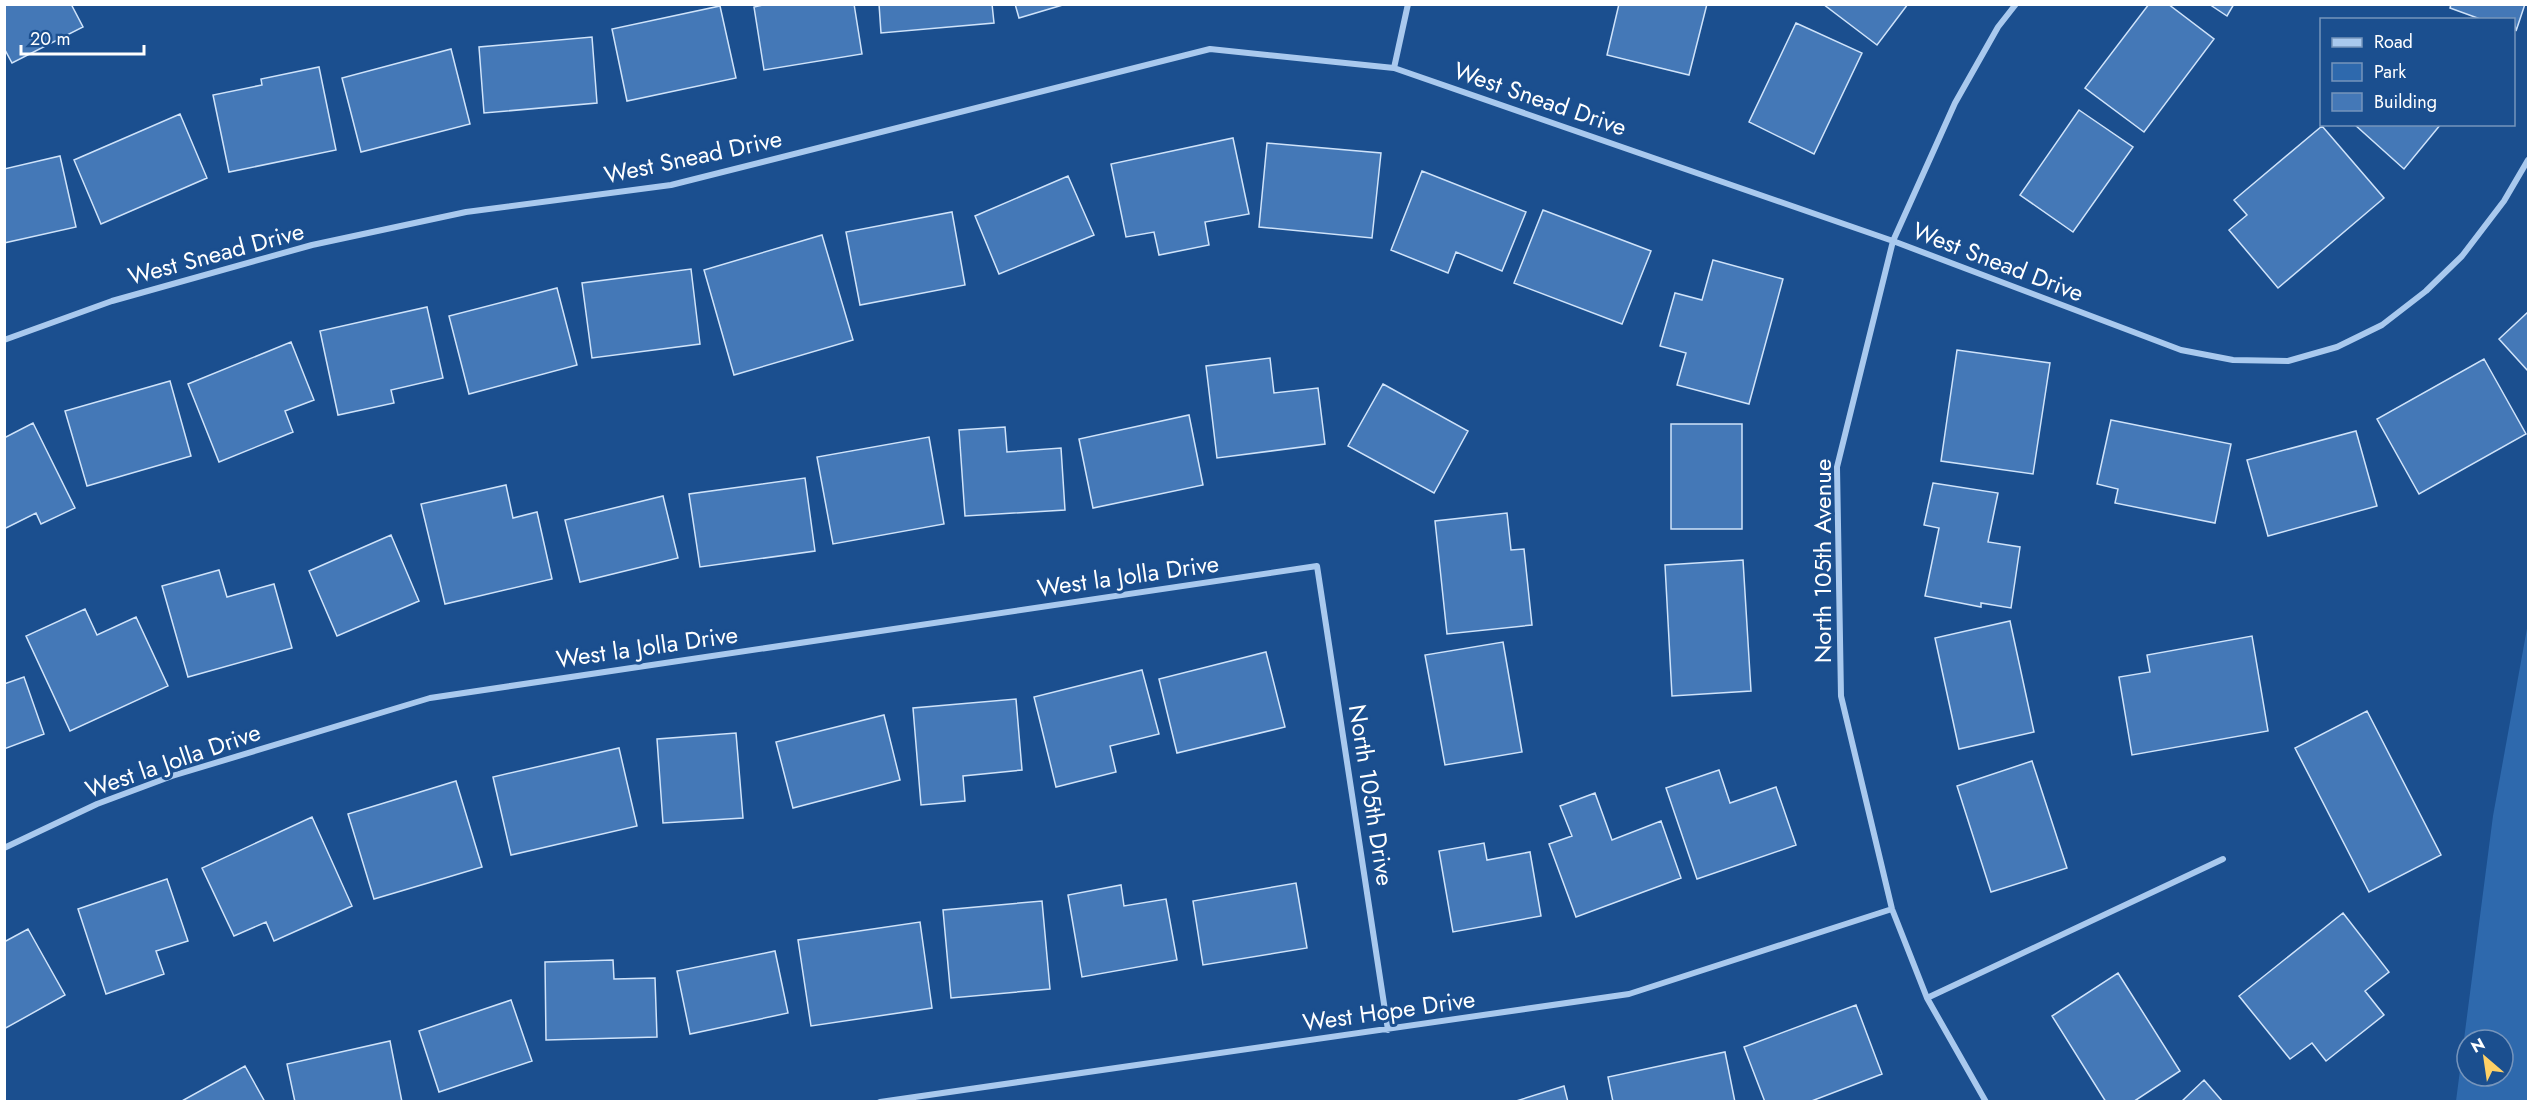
<svg xmlns="http://www.w3.org/2000/svg" width="2533" height="1106" viewBox="0 0 2533 1106" font-family="Jost,sans-serif">
<rect width="100%" height="100%" fill="#1b4f8f"/>
<!-- green -->
<path fill="#2e69ad" fill-rule="evenodd" d="M2528,623V1101H2456L2493,816ZM2467,1040H2503V1076H2467Z"/>
<!-- building -->
<path fill="#4478b7" stroke="#cfe3fa" stroke-width="1.5" d="M4,4H71L83,27L12,63L4,48Z
M767,4H854L862,54L764,70L754,7Z
M879,4H992L994,23L881,33Z
M1015,4H1066L1019,18Z
M1619,4H1707L1689,75L1607,55Z
M1823,4H1908L1877,45Z
M2149,4H2168L2214,39L2144,132L2085,88Z
M2209,4H2234L2227,16Z
M2451,4H2525L2516,31L2514,20H2483L2450,8Z
M720,6L736,78L627,101L612,29Z
M1796,23L1862,53L1814,154L1749,122Z
M592,37L597,103L484,113L479,47Z
M451,49L470,124L361,152L342,78Z
M319,67L336,150L229,172L213,95L262,85L261,79Z
M2079,110L2133,147L2073,232L2020,195Z
M180,114L207,178L101,224L74,160Z
M2354,124H2441L2404,169Z
M2322,126L2384,198L2278,288L2229,230L2247,215L2234,200Z
M1233,138L1249,214L1205,222L1209,245L1159,255L1154,232L1126,237L1111,164Z
M1267,143L1381,153L1372,238L1259,227Z
M60,156L76,227L4,243V169Z
M1422,171L1526,212L1502,271L1456,252L1448,273L1391,250Z
M1068,176L1094,235L999,274L975,216Z
M1543,210L1651,251L1622,324L1514,283Z
M952,212L965,285L860,305L846,232Z
M822,235L853,340L734,375L704,270Z
M1713,260L1783,279L1749,404L1677,385L1686,353L1660,346L1675,293L1702,300Z
M691,269L700,344L592,358L582,283Z
M557,288L577,365L469,394L449,316Z
M427,307L443,378L391,390L394,403L338,415L320,331Z
M2528,312V371L2499,339Z
M291,342L314,400L285,411L293,432L219,462L188,384Z
M1957,350L2050,363L2033,474L1941,461Z
M1270,358L1274,393L1318,388L1325,444L1217,458L1206,366Z
M2484,359L2526,434L2419,494L2377,419Z
M170,381L191,456L87,486L65,411Z
M1383,384L1468,431L1434,493L1348,446Z
M1189,415L1203,485L1093,508L1079,439Z
M2111,420L2231,444L2215,523L2115,503L2118,489L2097,484Z
M33,423L75,508L41,524L36,513L4,529V438Z
M1671,424H1742V529H1671Z
M1005,427L1007,452L1061,448L1065,510L965,516L959,430Z
M2356,431L2377,506L2268,536L2247,460Z
M929,437L944,524L833,544L817,457Z
M805,478L815,551L700,567L689,494Z
M1933,483L1998,493L1988,542L2020,547L2011,608L1981,603V607L1925,596L1939,528L1924,525Z
M506,485L513,518L537,512L552,579L445,604L421,504Z
M663,496L678,558L580,582L565,520Z
M1507,513L1511,550L1524,549L1532,625L1447,634L1435,521Z
M391,535L419,601L337,636L309,571Z
M1743,560L1751,691L1672,696L1665,565Z
M219,570L227,597L274,584L292,648L188,677L162,586Z
M85,609L97,635L136,617L168,686L70,731L26,636Z
M2010,621L2034,732L1959,749L1935,638Z
M2252,636L2268,731L2132,755L2119,677L2150,672L2147,655Z
M1503,642L1522,752L1445,765L1425,655Z
M1266,652L1285,727L1177,753L1159,679Z
M1142,670L1159,734L1110,746L1116,772L1056,787L1034,697Z
M24,677L44,734L4,749V684Z
M1016,699L1022,770L963,776L965,801L921,805L913,708Z
M2367,711L2441,855L2369,892L2295,748Z
M884,715L900,780L793,808L776,742Z
M736,733L743,818L663,823L657,739Z
M619,748L637,826L511,855L493,777Z
M2032,761L2067,868L1991,892L1957,786Z
M1719,770L1730,803L1776,787L1796,845L1697,879L1666,788Z
M456,781L482,867L374,899L348,814Z
M1595,793L1612,840L1661,821L1681,878L1576,917L1549,844L1572,836L1560,806Z
M312,817L352,906L274,941L266,922L234,936L202,868Z
M1484,843L1487,860L1530,852L1541,916L1453,932L1439,851Z
M167,879L188,941L156,951L164,974L106,994L78,909Z
M1296,883L1307,948L1203,965L1193,901Z
M1121,885L1124,906L1166,899L1177,960L1082,977L1068,895Z
M1042,901L1050,989L951,998L943,910Z
M2343,913L2389,972L2365,991L2384,1015L2326,1061L2312,1043L2290,1059L2239,996Z
M920,922L932,1008L811,1026L798,940Z
M28,929L65,995L4,1029V942Z
M775,951L788,1013L690,1034L677,971Z
M613,960L614,979L655,978L657,1037L546,1040L545,962Z
M2118,973L2180,1071L2133,1102H2106L2052,1016Z
M511,1000L532,1061L439,1092L419,1031Z
M1856,1005L1882,1074L1809,1102H1765L1744,1047Z
M390,1041L402,1102H295L287,1064Z
M1725,1052L1735,1102H1613L1608,1077Z
M245,1066L265,1102H180Z
M2204,1080L2223,1102H2181Z
M1564,1086L1568,1102H1513Z"/>
<g fill="none" stroke-linecap="round" stroke-linejoin="round">
<!-- minor -->
<path stroke="#a9c9ee" stroke-width="6" d="M1394,68L1408,4
M4,340L112,301L312,245L466,212L671,185L1210,49L1394,68L1893,241L2181,350L2233,360L2288,361L2337,347L2382,325L2426,291L2462,256L2504,201L2528,160
M4,848L97,804L172,776L430,698L1317,566L1388,1030
M1927,998L2223,859
M880,1102L1629,994L1892,909
M1986,1102L1927,998L1892,909L1841,696L1837,467L1893,241L1955,103L1998,27L2016,4"/>
</g>
<g text-anchor="middle" stroke-width="6" stroke-linejoin="round" paint-order="stroke">
<!-- street labels -->
<g font-size="24" fill="#fff" stroke="#1b4f8f">
<text transform="translate(1540 99) rotate(19)" y="8">West Snead Drive</text>
<text transform="translate(693 157) rotate(-12)" y="8">West Snead Drive</text>
<text transform="translate(216 254) rotate(-15)" y="8">West Snead Drive</text>
<text transform="translate(1998 262) rotate(21)" y="8">West Snead Drive</text>
<text transform="translate(1823 561) rotate(-90)" y="8">North 105th Avenue</text>
<text transform="translate(1128 576) rotate(-8)" y="8">West la Jolla Drive</text>
<text transform="translate(647 647) rotate(-8)" y="8">West la Jolla Drive</text>
<text transform="translate(173 761) rotate(-19)" y="8">West la Jolla Drive</text>
<text transform="translate(1371 795) rotate(81)" y="8">North 105th Drive</text>
<text transform="translate(1389 1011) rotate(-8)" y="8">West Hope Drive</text>
</g>
</g>
<!-- border -->
<rect width="2533" height="1106" fill="none" stroke="#ffffff" stroke-width="12"/>
<!-- legend -->
<rect x="2320" y="18" width="195" height="108" fill="#1b4f8f" stroke="#7695bc" stroke-width="1.5"/>
<rect x="2332" y="38" width="30" height="9" fill="#a9c9ee" stroke="#7695bc" stroke-width="1.5"/>
<text x="2374" y="48" font-size="18" fill="#ffffff">Road</text>
<rect x="2332" y="63" width="30" height="18" fill="#2e69ad" stroke="#7695bc" stroke-width="1.5"/>
<text x="2374" y="78" font-size="18" fill="#ffffff">Park</text>
<rect x="2332" y="93" width="30" height="18" fill="#4478b7" stroke="#7695bc" stroke-width="1.5"/>
<text x="2374" y="108" font-size="18" fill="#ffffff">Building</text>
<!-- north arrow -->
<g transform="translate(2485 1058) rotate(331)"><circle r="28" fill="#1b4f8f" stroke="#7695bc" stroke-width="1.5"/>
<path d="M0-4.5L10 22L0 15L-10 22Z" fill="#ffd166"/>
<text y="-9" font-size="16" font-weight="bold" text-anchor="middle" fill="#ffffff">N</text>
</g>
<!-- scale -->
<path d="M21 45v9h123v-9" fill="none" stroke="#ffffff" stroke-width="3"/>
<text x="30" y="45" font-size="18" fill="#ffffff" stroke="#1b4f8f" stroke-width="4.5" paint-order="stroke">20 m</text>
</svg>
